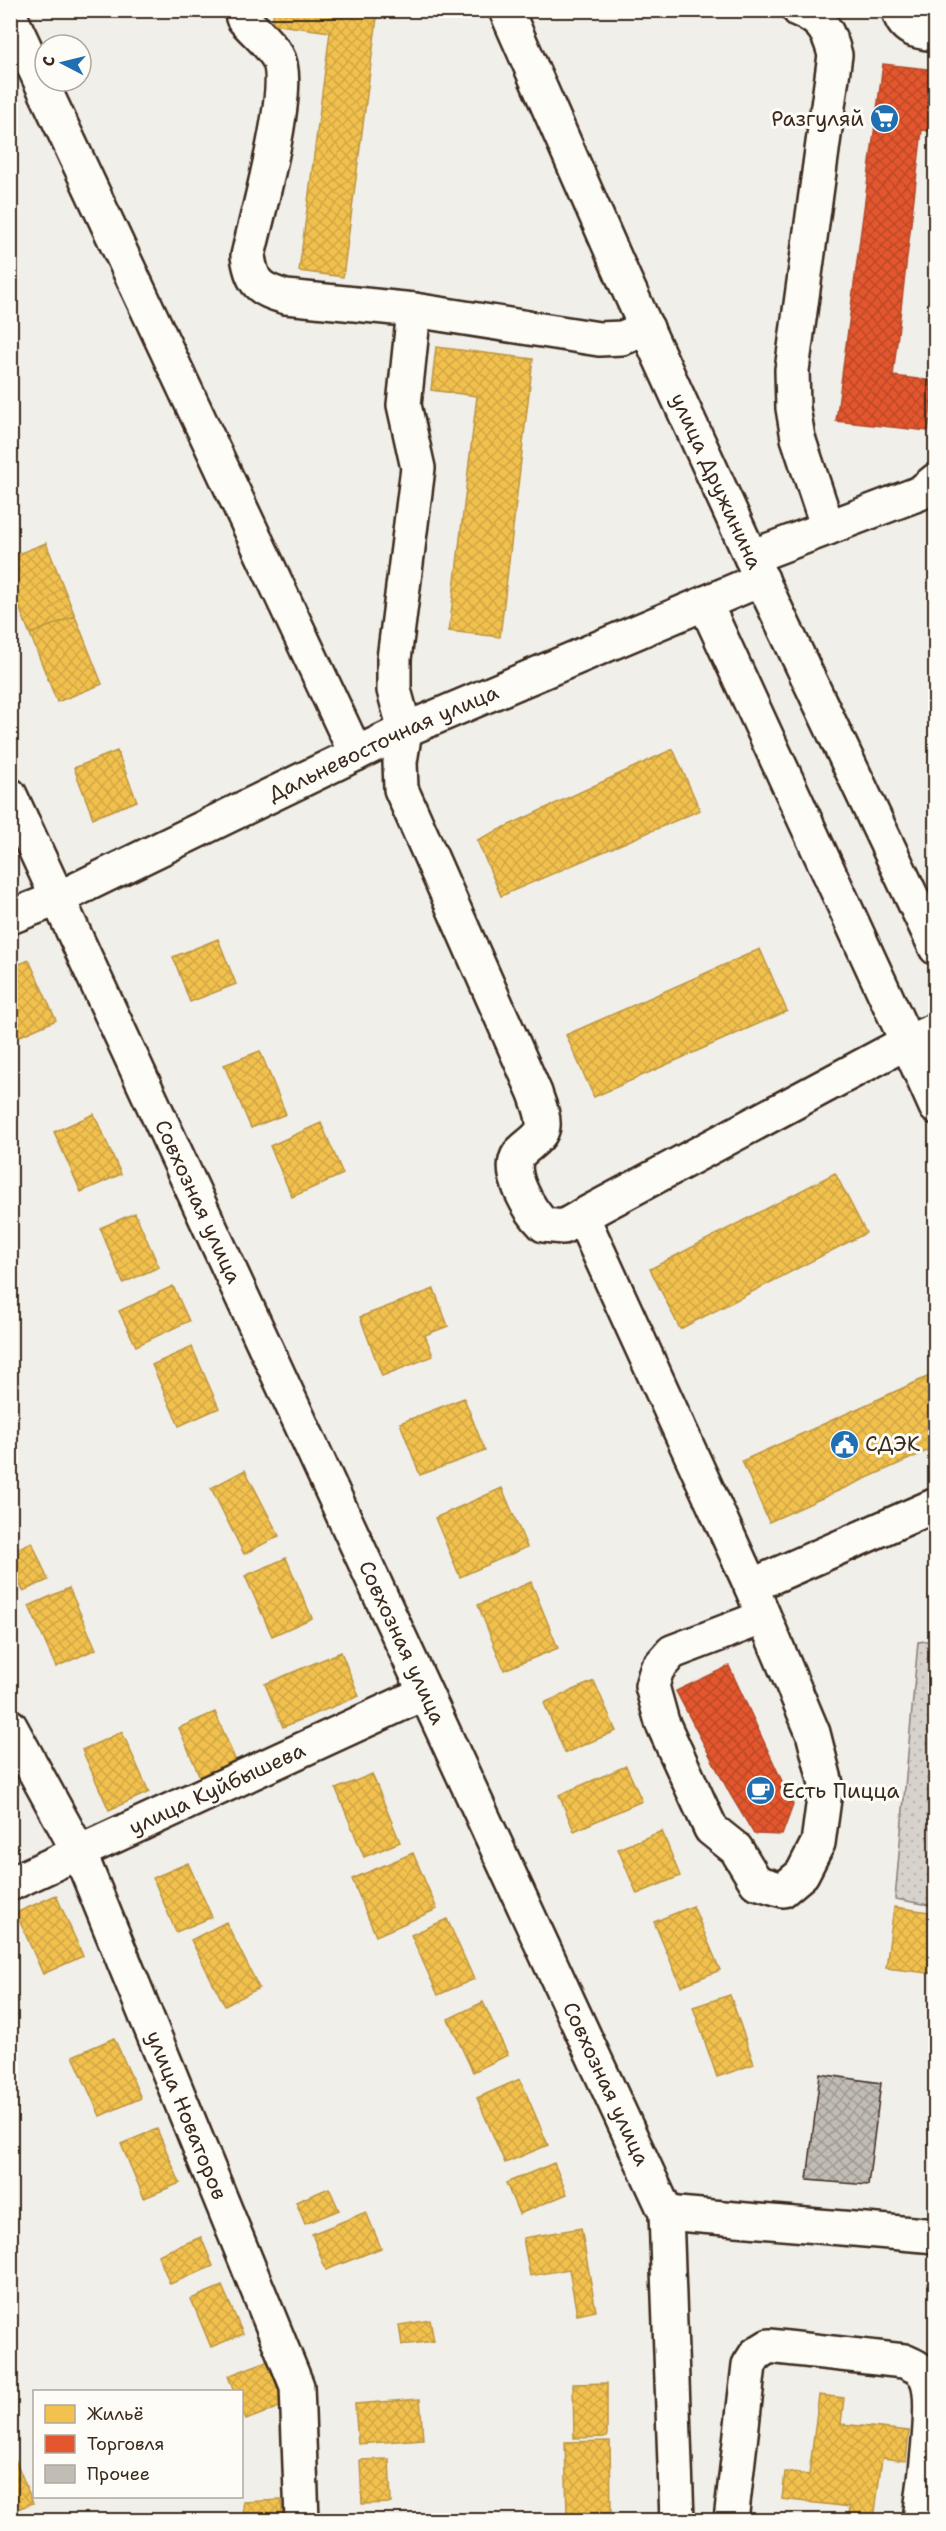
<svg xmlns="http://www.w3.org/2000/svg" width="946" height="2531" viewBox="0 0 946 2531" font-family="'Shantell Sans',sans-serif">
<defs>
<pattern id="grass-dots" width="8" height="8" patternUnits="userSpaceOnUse" patternTransform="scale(1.5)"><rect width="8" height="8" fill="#d7d2cc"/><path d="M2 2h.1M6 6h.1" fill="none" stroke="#b9b4af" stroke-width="1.8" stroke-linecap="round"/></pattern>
<pattern id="homes-cross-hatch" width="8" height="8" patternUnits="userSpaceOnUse" patternTransform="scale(1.5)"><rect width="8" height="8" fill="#f2c14e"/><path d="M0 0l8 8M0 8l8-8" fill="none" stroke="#d0a644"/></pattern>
<pattern id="shops-cross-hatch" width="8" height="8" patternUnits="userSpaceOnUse" patternTransform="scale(1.5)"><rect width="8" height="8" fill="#e4572e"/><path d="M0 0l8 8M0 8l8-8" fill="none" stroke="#ba4827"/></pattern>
<pattern id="building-cross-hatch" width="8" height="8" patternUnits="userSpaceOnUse" patternTransform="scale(1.5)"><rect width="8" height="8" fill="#c1bcb4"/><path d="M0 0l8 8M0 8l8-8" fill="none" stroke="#9e9992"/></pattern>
</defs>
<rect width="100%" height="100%" fill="#f1efea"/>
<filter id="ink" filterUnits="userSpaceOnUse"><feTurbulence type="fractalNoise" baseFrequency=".0167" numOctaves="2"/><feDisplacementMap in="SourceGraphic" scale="12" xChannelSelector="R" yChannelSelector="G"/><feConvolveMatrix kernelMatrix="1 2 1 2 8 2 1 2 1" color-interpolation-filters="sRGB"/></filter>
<g filter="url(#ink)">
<!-- grass -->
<path fill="url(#grass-dots)" stroke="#897e75" stroke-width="1.5" d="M935,1640H936L935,1906L895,1899L918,1642Z"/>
<!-- homes -->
<path fill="url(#homes-cross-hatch)" stroke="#bb9440" stroke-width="1.5" d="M274,10H378L343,277L299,271L330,32L272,24Z
M436,347L533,359L500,637L449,631L477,396L431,390Z
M46,543L75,616L30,634L10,585V557Z
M75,616L102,684L57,702L30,634Z
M673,749L700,810L501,896L477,840Z
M117,751L137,801L93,818L74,768Z
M218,939L236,984L190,1002L173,957Z
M760,949L787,1011L594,1097L566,1035Z
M29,960L56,1020L16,1038L10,1026V968Z
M260,1051L286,1114L251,1128L224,1065Z
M94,1114L121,1174L81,1192L54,1132Z
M321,1123L343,1174L292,1197L270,1146Z
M835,1173L866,1233L680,1329L650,1269Z
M135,1213L159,1267L123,1283L100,1228Z
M173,1286L189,1321L136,1346L119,1311Z
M434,1289L448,1326L425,1335L433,1356L382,1376L360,1317Z
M192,1347L219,1408L179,1426L152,1365Z
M936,1373V1447L769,1522L742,1461Z
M464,1398L485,1451L420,1475L400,1423Z
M245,1470L279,1536L244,1554L211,1488Z
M502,1488L527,1547L460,1577L435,1518Z
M32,1542L48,1580L23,1591L10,1562V1552Z
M286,1558L312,1618L272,1636L245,1576Z
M531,1582L558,1648L504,1670L478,1605Z
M69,1588L96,1649L56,1667L29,1606Z
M341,1652L359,1696L283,1727L265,1684Z
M594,1681L616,1731L565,1753L544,1703Z
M215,1712L238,1766L202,1782L179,1728Z
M122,1732L149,1792L109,1810L82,1750Z
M626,1766L642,1801L574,1831L559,1795Z
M372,1774L400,1842L364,1857L336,1789Z
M662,1831L680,1876L637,1894L618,1849Z
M10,1833L18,1850L10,1853Z
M413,1853L437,1909L376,1936L352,1879Z
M188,1863L212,1917L176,1932L153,1878Z
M56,1895L83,1956L43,1974L16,1913Z
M693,1906L720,1970L681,1986L654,1922Z
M894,1907L936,1913V1974L886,1968Z
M447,1919L474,1979L438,1995L411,1935Z
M226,1922L259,1988L225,2006L191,1940Z
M730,1995L754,2064L717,2077L693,2007Z
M483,2002L508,2055L473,2072L448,2019Z
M114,2038L141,2098L100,2116L73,2056Z
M520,2079L548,2145L505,2163L477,2098Z
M157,2129L180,2183L144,2198L121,2144Z
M554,2163L567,2194L519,2214L506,2183Z
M329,2188L339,2210L305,2224L296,2202Z
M366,2212L381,2248L326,2270L312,2234Z
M581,2228L596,2311L577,2315L569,2269L530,2276L523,2238Z
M201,2237L213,2266L170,2284L158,2255Z
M222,2286L243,2334L211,2347L191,2299Z
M430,2320L434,2341L402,2345L399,2325Z
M267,2361L284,2405L246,2420L242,2410V2392H234L228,2376Z
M607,2383V2437L574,2438L573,2384Z
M819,2395L844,2398L841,2424L909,2431L906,2461L882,2458L874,2520H848L850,2507L782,2499L785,2472L809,2475Z
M420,2399L423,2439L358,2444L355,2404Z
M610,2441L611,2513L567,2514L565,2442Z
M10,2454H13L33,2503L10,2512Z
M389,2459L391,2503L362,2504L360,2460Z
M281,2500L283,2520H244L243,2502Z"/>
<!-- shops -->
<path fill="url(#shops-cross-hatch)" stroke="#b14a29" stroke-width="1.5" d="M883,64L936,70V132L922,130L893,376L934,381L928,431L836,421Z
M729,1666L793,1805L782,1835L754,1834L730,1794L676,1691Z"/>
<!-- building -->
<path fill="url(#building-cross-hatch)" stroke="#3b2a1e" stroke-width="1.5" d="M820,2074L881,2083L868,2185L807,2180Z"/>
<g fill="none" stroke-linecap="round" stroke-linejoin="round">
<defs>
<g id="minor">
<path d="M241,10L243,18C253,30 268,42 277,56C295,85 256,219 248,256C252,284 259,289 286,297L414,310L599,339L622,338L647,328"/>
<path d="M799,10C822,19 829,32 835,55L792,370L793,408L798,438L828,528"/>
<path d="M899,10C903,31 918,32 936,34"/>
<path d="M10,16L356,754"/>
<path d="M414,310L404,405L418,468L394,659V690L405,730L400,762L401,789L535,1093C538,1103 544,1115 543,1126C542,1138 526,1145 519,1154C506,1173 530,1211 544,1225L563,1227L582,1216"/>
<path d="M751,557L920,493L936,480"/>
<path d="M705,603L907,1042L582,1216L751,1586L936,1505"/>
<path id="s1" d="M10,795L666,2213L677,2520"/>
<path id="s2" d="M10,917L59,898L405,730L762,579"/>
<path d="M936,1030L907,1042L936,1107"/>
<path d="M751,1586L813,1733L826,1784L818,1843L802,1874L783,1890L756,1882L736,1849L711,1829L662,1722L652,1686L657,1669L672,1652L764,1617"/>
<path id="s3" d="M10,1726L80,1854L297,2386L302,2520"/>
<path id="s4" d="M10,1884L425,1693"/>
<path d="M666,2213L936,2236"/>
<path d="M731,2520L749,2365L756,2354L769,2346L904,2361C913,2365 921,2368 926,2377C938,2400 923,2491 920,2520"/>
</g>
<g id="major">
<path id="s5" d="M506,10L624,279L751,557L936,948"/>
</g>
</defs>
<!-- minor casing -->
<use href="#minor" stroke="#3b2a1e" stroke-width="38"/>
<!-- major casing -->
<use href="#major" stroke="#3b2a1e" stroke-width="38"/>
<!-- minor -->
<use href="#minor" stroke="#fdfcf7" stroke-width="33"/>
<!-- major -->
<use href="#major" stroke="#fdfcf7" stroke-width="33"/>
</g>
</g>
<!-- icons -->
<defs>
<symbol id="supermarket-disc" viewBox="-11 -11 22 22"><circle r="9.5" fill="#1f6fb2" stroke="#fdfcf7"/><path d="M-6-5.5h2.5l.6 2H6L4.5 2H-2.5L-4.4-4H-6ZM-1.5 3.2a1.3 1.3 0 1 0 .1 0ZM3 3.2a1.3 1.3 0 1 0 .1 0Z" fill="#fff"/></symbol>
<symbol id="civic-disc" viewBox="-11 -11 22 22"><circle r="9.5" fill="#1f6fb2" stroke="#fdfcf7"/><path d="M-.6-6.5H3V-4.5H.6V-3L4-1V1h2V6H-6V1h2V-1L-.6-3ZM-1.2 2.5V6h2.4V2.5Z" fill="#fff"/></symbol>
<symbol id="cafe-disc" viewBox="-11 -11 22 22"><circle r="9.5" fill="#1f6fb2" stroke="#fdfcf7"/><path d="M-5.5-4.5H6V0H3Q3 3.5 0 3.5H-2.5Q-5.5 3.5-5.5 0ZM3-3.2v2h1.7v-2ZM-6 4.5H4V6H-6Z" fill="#fff"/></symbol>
</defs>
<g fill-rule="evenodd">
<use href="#supermarket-disc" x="868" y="102" width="33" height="33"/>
<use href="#civic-disc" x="828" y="1428" width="33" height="33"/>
<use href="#cafe-disc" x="744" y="1774" width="33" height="33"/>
</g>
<g text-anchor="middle" stroke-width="6" stroke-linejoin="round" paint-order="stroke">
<!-- poi labels -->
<g font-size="21" fill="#3b2a1e" stroke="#fdfcf7" text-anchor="start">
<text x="864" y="126" text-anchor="end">Разгуляй</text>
<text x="865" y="1451">СДЭК</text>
<text x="782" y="1798">Есть Пицца</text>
</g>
<!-- street labels -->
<g font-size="21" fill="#3b2a1e" stroke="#fdfcf7">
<text dy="7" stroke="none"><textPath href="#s5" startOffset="516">улица Дружинина</textPath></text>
<text dy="7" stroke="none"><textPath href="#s2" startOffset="412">Дальневосточная улица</textPath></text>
<text dy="7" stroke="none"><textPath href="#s1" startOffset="448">Совхозная улица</textPath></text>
<text dy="7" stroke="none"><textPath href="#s1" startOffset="934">Совхозная улица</textPath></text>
<text dy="7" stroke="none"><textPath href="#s4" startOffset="228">улица Куйбышева</textPath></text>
<text dy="7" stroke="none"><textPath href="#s1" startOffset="1420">Совхозная улица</textPath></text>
<text dy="7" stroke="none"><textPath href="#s3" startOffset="428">улица Новаторов</textPath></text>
</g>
</g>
<!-- margin -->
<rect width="946" height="2531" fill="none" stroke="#fdfcf7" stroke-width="36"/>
<rect x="18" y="18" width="910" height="2495" fill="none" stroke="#3b2a1e" stroke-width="2" filter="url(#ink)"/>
<!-- legend -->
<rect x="33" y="2390" width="210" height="108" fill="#fdfcf7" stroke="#afa8a0" stroke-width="1.5"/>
<rect x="45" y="2405" width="30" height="18" fill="#f2c14e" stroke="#afa8a0" stroke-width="1.5"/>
<text x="87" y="2420" font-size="18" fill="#3b2a1e">Жильё</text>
<rect x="45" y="2435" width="30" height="18" fill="#e4572e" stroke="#afa8a0" stroke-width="1.5"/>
<text x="87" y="2450" font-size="18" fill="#3b2a1e">Торговля</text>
<rect x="45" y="2465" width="30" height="18" fill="#c1bcb4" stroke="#afa8a0" stroke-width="1.5"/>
<text x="87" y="2480" font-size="18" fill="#3b2a1e">Прочее</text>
<!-- north arrow -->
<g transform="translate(63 63) rotate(277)"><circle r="28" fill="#fdfcf7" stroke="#afa8a0" stroke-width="1.5"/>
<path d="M0-4.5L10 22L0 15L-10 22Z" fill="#1f6fb2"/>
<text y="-9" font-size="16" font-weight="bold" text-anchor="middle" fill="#3b2a1e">С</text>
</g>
</svg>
